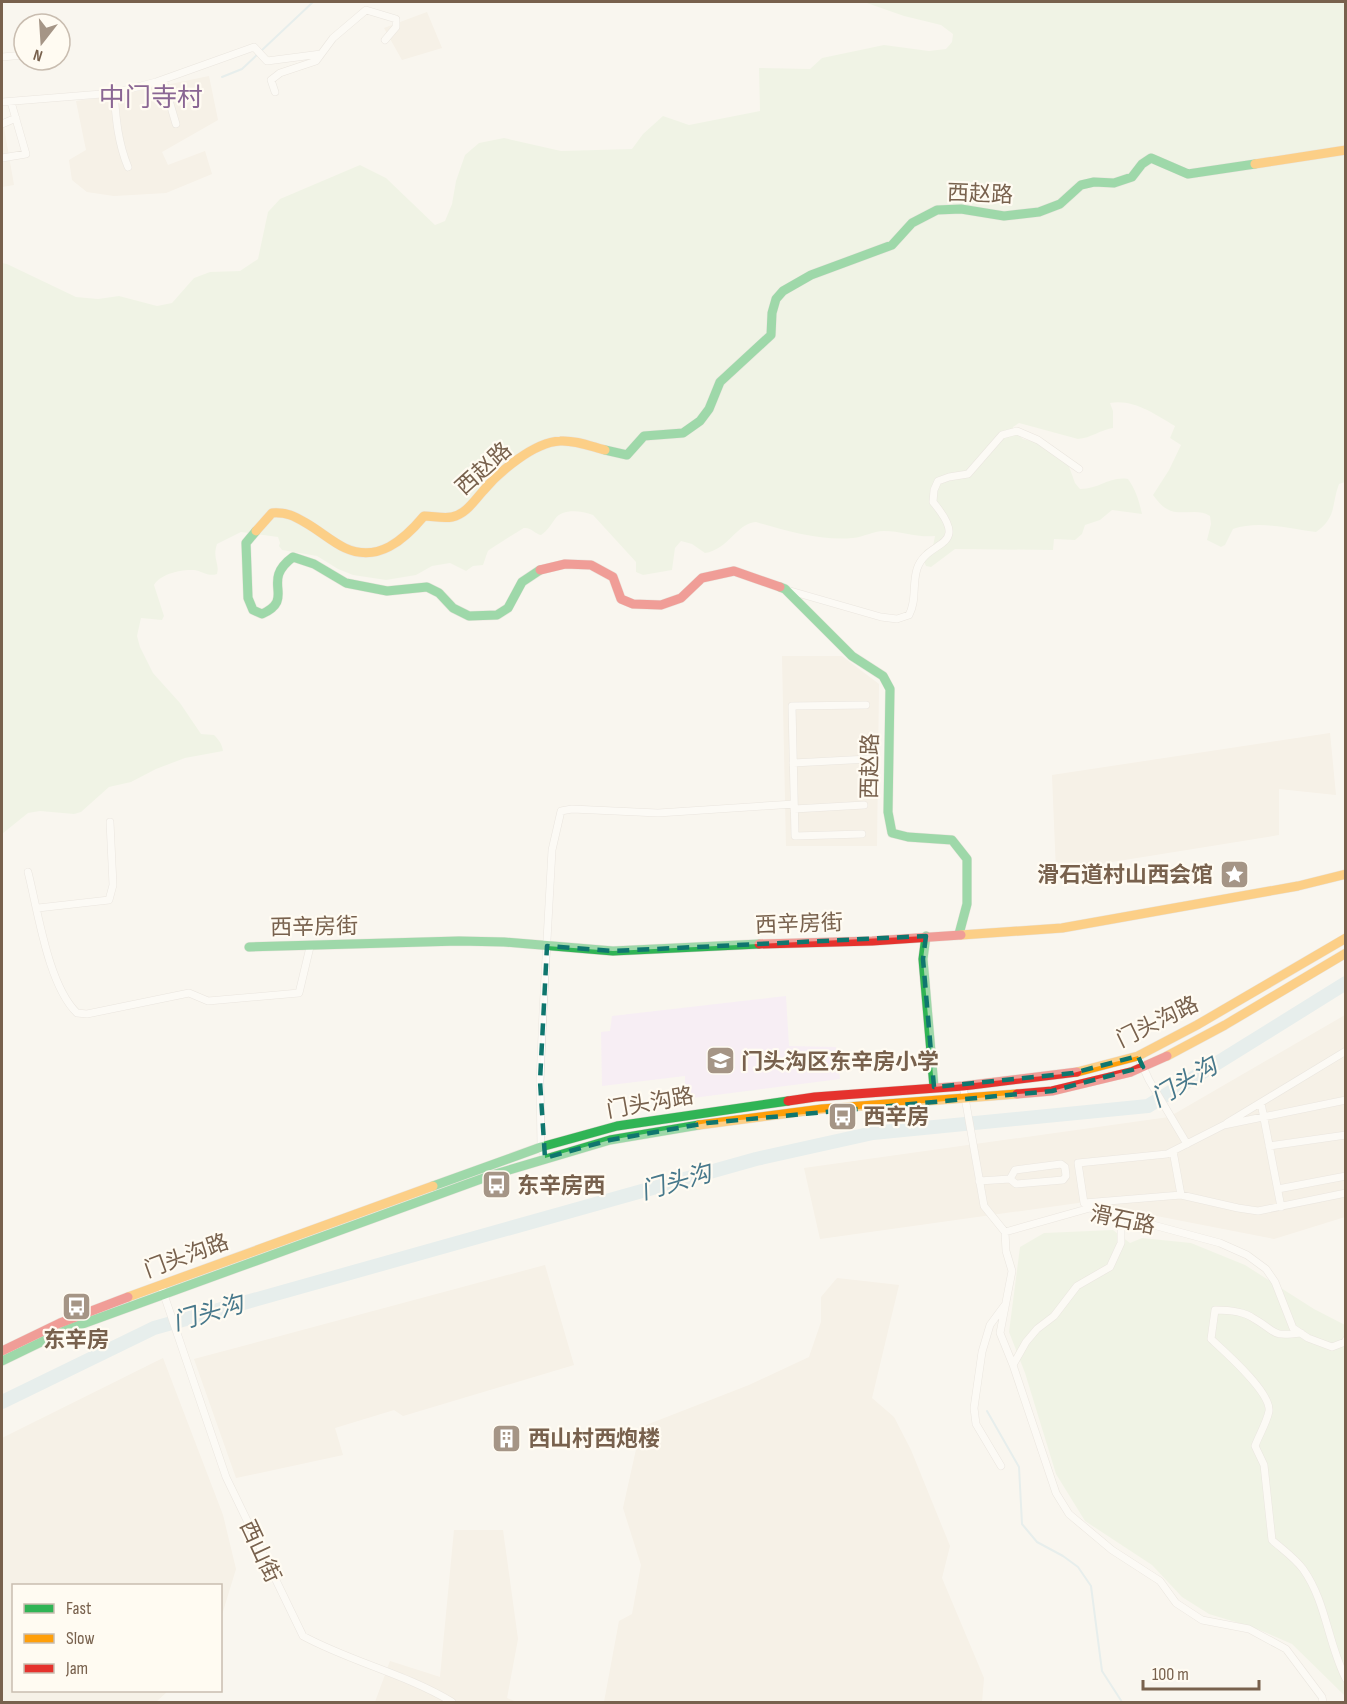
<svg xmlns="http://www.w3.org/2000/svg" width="1347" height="1704" viewBox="0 0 1347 1704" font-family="'Sofia Sans Condensed','Noto Sans SC',sans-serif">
<rect width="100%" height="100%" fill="#f9f6ef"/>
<!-- residential -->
<path fill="#f1eadd" d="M427,12L442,48L402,60L384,28Z
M209,76L218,120L162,152L168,165L205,151L212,174L166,193L114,196L87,192L72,180L69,160L86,150L76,101L113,96Z
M2,116L14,185L2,187Z
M782,656H842L879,684L877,846H786Z
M1330,733L1336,795L1279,789V835L1056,871L1052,775Z
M1345,1015V1217L1274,1239L1085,1202L820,1239L804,1168L1169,1117Z
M545,1265L574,1365L403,1416L394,1410L335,1428L343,1455L236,1478L194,1359Z
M837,1278L899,1285L872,1398L894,1417L911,1450L950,1546L942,1578L984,1678L982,1702H604L619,1621L632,1614L641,1565L623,1508L641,1427L749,1385L809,1357L821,1322V1297Z
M163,1358L223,1515L236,1569L221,1618L220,1586H14V1690L168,1691L156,1702H2V1438Z
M454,1530H503L518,1639L507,1698L517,1702H375L390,1661L440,1677Z"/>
<!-- education -->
<path fill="#f7eef4" d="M786,996L789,1046L836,1047L840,1079L685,1099V1076L602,1086L601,1032L610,1031L612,1016Z"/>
<!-- green -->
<path fill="#e4f0da" d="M864,2H1345V482L1339,484C1331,506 1337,517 1316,532C1289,529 1260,520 1233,529L1225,545L1221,547L1207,540L1211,524L1210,516C1197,507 1180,517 1167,509C1161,506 1157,500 1153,495L1169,470L1181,445L1170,438L1175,426C1154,414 1134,399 1110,403L1113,411V428C1100,430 1091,438 1078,439L1019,423L1013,427L1014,431L1023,439L1035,442L1067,461L1075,483L1080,489C1100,489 1109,476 1128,479C1136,490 1139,501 1142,514L1112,510L1100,520L1085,525L1082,534L1075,540L1054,539L1053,550L955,549L931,567L926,566L922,557L925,550L933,546L935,536C918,538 901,531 884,531C873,531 864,537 853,538C820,541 788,531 756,522C737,523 728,550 705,553L692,544L681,541L675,548L672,570L643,575L636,572V562L593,515C581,511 563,508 555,519C550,526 548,530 541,535C535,534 531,527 524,528C522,529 490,549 488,551C486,555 485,560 483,565L473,566L466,571L450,563L432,566L416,575L386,580L353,575L338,569L317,556L282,550L279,546L280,543L278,537L241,532L217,544C212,559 220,563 217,574C208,577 202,571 194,570C181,569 160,574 154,585L164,616L162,620L141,618L137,636L140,647L153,673L180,703L201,734L214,735C219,740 222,744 223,751L185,758L156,769L131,782L109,787L81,812L74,814L40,811L28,813L2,834V263L7,264L76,297L98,299L119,296L157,306L172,303L194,278L210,272L240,271L258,259L268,212L280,199L360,165L386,178L435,225L445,221L452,204L456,181L465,155L479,143L504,138L561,151L632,149L643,134L663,116L689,125L760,111L759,68L810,69L822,58L884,45L929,51L946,49L952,42L953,34L941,25L904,16Z
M1113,1230L1130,1243L1142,1238L1191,1243L1245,1265L1314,1309L1345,1325V1696L1292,1644L1255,1628L1209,1614L1182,1597L1152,1565L1085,1521L1056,1474L1025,1373L1009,1332L1020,1247L1044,1233Z"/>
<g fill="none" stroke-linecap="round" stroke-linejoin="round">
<!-- stream -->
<path stroke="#d0e4e9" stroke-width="2" d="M222,77L242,69L313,2
M987,1411L1019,1467L1022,1524L1037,1542L1063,1556L1078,1567L1091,1586L1102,1671L1122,1702"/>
<!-- river -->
<path stroke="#d0e4e9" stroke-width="14" d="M2,1402L154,1328L756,1159L873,1133L1148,1106L1346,983"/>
<defs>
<path id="street" d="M2,57L24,55
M163,80L176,124
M275,92L271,80L280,73L316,61L333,38L366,10L396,19V27L385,40
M114,93C116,119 118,143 128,167
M2,102L114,93L156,82L254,47L267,61L321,54
M2,124L16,118
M2,158L26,154L11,102
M787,590L881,617L897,619L909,615C917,600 912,585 917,569C927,538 973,550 933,502L934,490L938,481L949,477L968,474L1002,435L1017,431L1038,440L1079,469
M793,763L869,759
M794,809L864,805
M862,834L795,836L792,706L866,705
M28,872C38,911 48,985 77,1013L87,1014L189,993L208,1001L299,993L310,947
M38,908L109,900L113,885L110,822
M1138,1056L1149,1080L1187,1144
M963,1086L984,1206L1005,1232L1090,1208L1220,1243L1247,1255L1266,1269L1275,1282L1293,1328L1308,1338L1332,1347L1345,1342L1346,1340
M1346,1100L1224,1125L1167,1154L1078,1163L1084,1203L1181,1195L1238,1208L1258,1211L1346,1193
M1261,1103L1281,1207
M1227,1123L1346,1051
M1269,1146L1346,1135
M1173,1151L1181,1195
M545,1158L541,1147L540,1081L543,1012L552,850L561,811L572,809L658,813L794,804
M979,1181L1010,1179L1016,1184L1063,1180L1066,1176L1065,1167L1061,1164L1015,1170L1010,1179
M1278,1189L1346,1176
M1121,1216V1243L1110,1267L1077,1286L1054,1316L1037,1329L1026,1342L1013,1365L1056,1493L1069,1514L1112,1550L1160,1581L1176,1603L1202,1620L1249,1629L1286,1649L1322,1697L1323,1702
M1005,1232L1006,1251L1012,1271L1000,1333L1013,1365
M161,1286L226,1477L303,1636C351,1662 406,1674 452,1702
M1301,1333C1269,1337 1278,1332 1253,1318C1243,1311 1227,1310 1215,1310L1211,1339C1225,1352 1271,1392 1269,1411C1267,1422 1259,1435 1255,1446L1264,1465L1272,1540C1282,1549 1295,1558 1303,1569C1326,1601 1328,1644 1346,1679
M1001,1466L976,1424L974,1408L982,1352L990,1325L1004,1306"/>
<path id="fast" d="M605,450L627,455L644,436L683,433L700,421L709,409L720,382L771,335L772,313L776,299L783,291L811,275L892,245L912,223L937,210L961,209L1004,216L1039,212L1060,204L1081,185L1094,182L1114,183L1132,177L1142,164L1151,158L1188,174L1255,164
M256,531L246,543L248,598L253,610L262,614C297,598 259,582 293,557L314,564L346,583L387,591L427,587L439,593L453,608L469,616L497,615L508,608L522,582L540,570
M780,587L785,589L852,656L883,676L890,689L888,812L892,833L908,837L952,840L967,859V904L959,934
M926,936L923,959L934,1087
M249,947L459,941L504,942L613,951L759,944
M433,1186L541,1147L617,1126L788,1101
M2,1361L66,1330L492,1175L610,1140L699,1125"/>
<path id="slow" d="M1255,164L1346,150
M256,531L272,513C287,512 294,516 306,523C320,531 332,542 345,548C378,563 404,540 424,516C433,516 443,519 452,517C466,514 474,501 483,491C499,472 534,442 560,441C575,440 590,446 605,450
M961,935L1062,928L1298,886L1346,874
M1167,1056L1225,1025L1346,953
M1077,1072L1138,1056L1197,1025L1346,938
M699,1125L822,1109L1017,1094
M128,1297L433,1186"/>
<path id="jam" d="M540,570L565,564L591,565L613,577L621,599L633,604L661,605L681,598L702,578L734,571L780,587
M759,944L872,941L961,935
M1017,1094L1052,1091L1131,1072L1167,1056
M788,1101L815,1097L963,1086L1077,1072
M2,1351L60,1323L128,1297"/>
</defs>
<!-- street casing -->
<use href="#street" stroke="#d8d3cc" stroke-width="8"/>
<!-- fast casing -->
<use href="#fast" stroke="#d7d2ca" stroke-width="10"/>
<!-- slow casing -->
<use href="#slow" stroke="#d7d2ca" stroke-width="10"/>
<!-- jam casing -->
<use href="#jam" stroke="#d7d2ca" stroke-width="10"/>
<!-- street -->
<use href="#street" stroke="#fefefd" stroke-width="7"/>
<!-- fast -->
<use href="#fast" stroke="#30b455" stroke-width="9"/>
<!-- slow -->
<use href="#slow" stroke="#ff9f0a" stroke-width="9"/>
<!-- jam -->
<use href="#jam" stroke="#e5322d" stroke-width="9"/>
</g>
<!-- marked area -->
<path d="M0 0H1347V1704H0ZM926,936L923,959L934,1087L1073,1073L1138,1056L1143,1067L1052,1091L707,1123L610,1140L545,1158L540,1081L547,946L613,951Z" fill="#f9f6ef" fill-opacity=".55" fill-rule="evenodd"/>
<path fill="none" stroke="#0f766e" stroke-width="4.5" stroke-dasharray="12 8" stroke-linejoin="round" d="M926,936L923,959L934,1087L1073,1073L1138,1056L1143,1067L1052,1091L707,1123L610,1140L545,1158L540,1081L547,946L613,951Z"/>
<!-- icons -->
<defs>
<symbol id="sight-square" viewBox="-11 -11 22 22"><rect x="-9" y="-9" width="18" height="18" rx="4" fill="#a59586" stroke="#fffbf2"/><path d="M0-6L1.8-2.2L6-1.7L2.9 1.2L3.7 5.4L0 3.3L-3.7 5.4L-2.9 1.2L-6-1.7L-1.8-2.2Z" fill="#fff"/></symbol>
<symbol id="school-square" viewBox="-11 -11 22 22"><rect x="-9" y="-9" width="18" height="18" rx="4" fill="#a59586" stroke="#fffbf2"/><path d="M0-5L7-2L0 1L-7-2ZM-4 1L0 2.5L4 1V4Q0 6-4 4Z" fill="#fff"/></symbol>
<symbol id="bus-square" viewBox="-11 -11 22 22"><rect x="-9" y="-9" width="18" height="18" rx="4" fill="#a59586" stroke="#fffbf2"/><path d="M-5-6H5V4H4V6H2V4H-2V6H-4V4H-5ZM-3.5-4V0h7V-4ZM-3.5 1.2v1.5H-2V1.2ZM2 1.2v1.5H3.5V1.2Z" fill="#fff"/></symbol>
<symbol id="building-square" viewBox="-11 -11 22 22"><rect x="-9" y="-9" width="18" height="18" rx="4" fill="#a59586" stroke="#fffbf2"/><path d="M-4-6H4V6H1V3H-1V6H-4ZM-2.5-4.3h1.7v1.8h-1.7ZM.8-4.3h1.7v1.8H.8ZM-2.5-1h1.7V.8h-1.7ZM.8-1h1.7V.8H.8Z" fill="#fff"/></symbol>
</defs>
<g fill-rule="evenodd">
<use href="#sight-square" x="1218" y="858" width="33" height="33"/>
<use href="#school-square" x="704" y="1044" width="33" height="33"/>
<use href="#bus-square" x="826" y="1100" width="33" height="33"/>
<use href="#bus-square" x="480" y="1168" width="33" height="33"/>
<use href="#bus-square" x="60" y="1290" width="33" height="33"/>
<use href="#building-square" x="490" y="1422" width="33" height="33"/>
</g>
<g text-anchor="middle" stroke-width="4.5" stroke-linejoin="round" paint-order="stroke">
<!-- street labels -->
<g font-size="22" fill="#78614d" stroke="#fffbf2">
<text transform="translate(980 193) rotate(2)" y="8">西赵路</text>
<text transform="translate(483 468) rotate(-42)" y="8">西赵路</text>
<text transform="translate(869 766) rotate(-89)" y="8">西赵路</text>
<text transform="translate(799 923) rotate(-2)" y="8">西辛房街</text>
<text transform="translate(314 926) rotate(-1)" y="8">西辛房街</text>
<text transform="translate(1157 1021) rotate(-26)" y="8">门头沟路</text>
<text transform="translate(650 1102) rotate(-10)" y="8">门头沟路</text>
<text transform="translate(1123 1219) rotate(12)" y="8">滑石路</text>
<text transform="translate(186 1255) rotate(-20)" y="8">门头沟路</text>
<text transform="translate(261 1551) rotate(65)" y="8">西山街</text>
</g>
<!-- poi labels -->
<g font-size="22" font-weight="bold" fill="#78614d" stroke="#fffbf2" text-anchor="start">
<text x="1213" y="882" text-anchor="end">滑石道村山西会馆</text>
<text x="741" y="1069">门头沟区东辛房小学</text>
<text x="863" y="1124">西辛房</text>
<text x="517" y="1193">东辛房西</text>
<text x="76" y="1347" text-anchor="middle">东辛房</text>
<text x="528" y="1446">西山村西炮楼</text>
</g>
<!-- water labels -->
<g font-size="24" font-style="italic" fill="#47788b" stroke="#fffbf2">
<text transform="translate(1184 1082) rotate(-31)" y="8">门头沟</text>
<text transform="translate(676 1182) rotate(-16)" y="8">门头沟</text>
<text transform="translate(208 1313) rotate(-16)" y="8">门头沟</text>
</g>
<!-- quarter labels -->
<g font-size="26" fill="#8a6694" stroke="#fffbf2">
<text x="151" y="106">中门寺村</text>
</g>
</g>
<!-- border -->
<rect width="1347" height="1704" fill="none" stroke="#78614d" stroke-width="6"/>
<!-- legend -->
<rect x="12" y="1584" width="210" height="108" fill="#fffbf2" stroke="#c9bdb0" stroke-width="1.5"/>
<rect x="24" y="1604" width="30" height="9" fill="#30b455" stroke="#c9bdb0" stroke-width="1.5"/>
<text x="66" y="1614" font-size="18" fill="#78614d">Fast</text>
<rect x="24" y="1634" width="30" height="9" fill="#ff9f0a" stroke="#c9bdb0" stroke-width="1.5"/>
<text x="66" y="1644" font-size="18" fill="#78614d">Slow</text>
<rect x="24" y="1664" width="30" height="9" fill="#e5322d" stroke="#c9bdb0" stroke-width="1.5"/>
<text x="66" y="1674" font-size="18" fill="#78614d">Jam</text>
<!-- north arrow -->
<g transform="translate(42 42) rotate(197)"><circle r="28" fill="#fffbf2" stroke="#c9bdb0" stroke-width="1.5"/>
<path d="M0-4.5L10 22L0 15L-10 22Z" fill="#a59586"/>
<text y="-9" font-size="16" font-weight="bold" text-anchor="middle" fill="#78614d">N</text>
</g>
<!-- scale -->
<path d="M1143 1680v9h116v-9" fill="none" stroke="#78614d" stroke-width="3"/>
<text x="1152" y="1680" font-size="18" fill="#78614d" stroke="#fffbf2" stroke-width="4.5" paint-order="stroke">100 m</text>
</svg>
